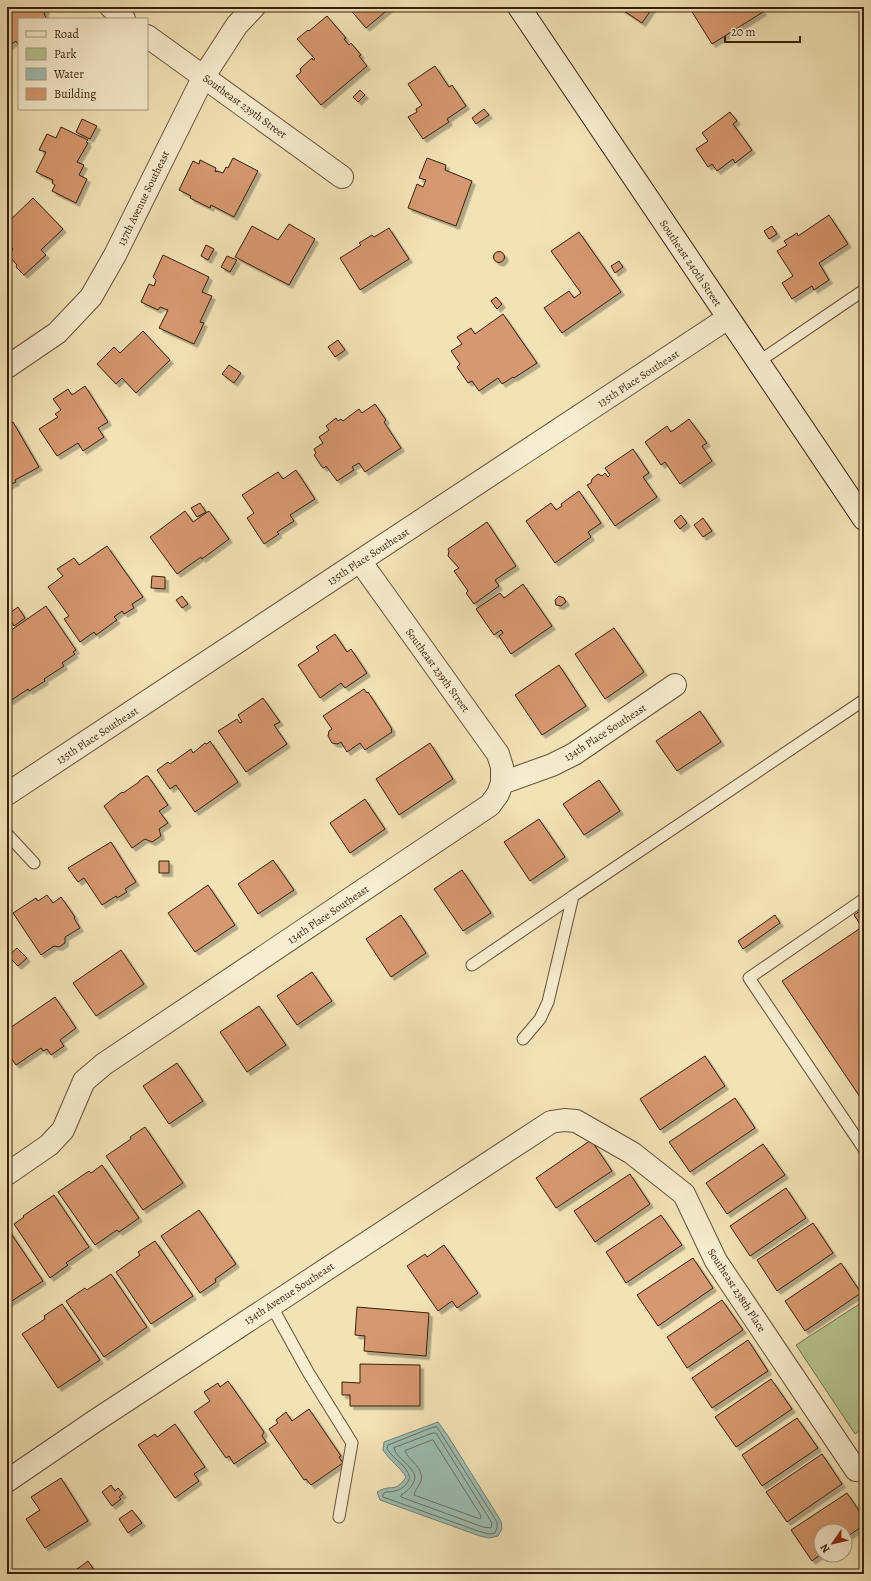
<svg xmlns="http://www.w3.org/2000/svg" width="871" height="1581" viewBox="0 0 871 1581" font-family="Alegreya,serif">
<defs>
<filter id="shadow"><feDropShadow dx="3.5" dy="3.5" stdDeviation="0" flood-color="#0004"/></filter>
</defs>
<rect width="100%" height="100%" fill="#f2e3b7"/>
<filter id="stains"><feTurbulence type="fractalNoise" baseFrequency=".005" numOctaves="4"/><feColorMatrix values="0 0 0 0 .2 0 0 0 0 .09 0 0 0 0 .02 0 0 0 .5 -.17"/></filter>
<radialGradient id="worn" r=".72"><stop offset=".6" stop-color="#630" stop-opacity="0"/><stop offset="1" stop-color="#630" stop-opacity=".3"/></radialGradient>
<!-- green -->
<path fill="#b6c592" stroke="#767250" d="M864,1301V1428L855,1434L796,1345Z"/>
<!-- water -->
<path fill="#9cbdb4" stroke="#747e71" d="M438,1422L448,1436L501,1521L502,1529L498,1536L489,1538L480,1536L380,1500L377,1492C392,1483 395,1494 406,1477C400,1467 390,1461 383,1450L384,1442Z"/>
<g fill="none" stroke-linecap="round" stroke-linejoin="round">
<!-- shore -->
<path stroke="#6a6e60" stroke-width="1" d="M437,1427L497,1522V1528L495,1533L489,1534L481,1532L383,1497V1494L386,1492C397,1492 405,1489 410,1478C407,1465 394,1460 387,1449L388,1445L431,1428Z
M433,1433H436L441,1441L492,1523L491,1528L483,1527L401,1497V1495C408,1491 415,1484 415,1476C411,1464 396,1458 394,1448Z
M433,1440L481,1516L480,1519L414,1495C415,1490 419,1486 421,1481C424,1467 409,1461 405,1451Z"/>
</g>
<!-- building -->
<path fill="#d6986f" stroke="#371f0d" filter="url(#shadow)" d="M7,7H44L46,10L44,14L47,19H19V46L16,41L7,47Z
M348,7H391L366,28Z
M618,7H653L642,23Z
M689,7H760L763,12L712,44Z
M327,16L346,38L344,39L349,45L351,43L361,55L359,56L367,66L321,105L296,76L301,72L300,69L312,58L313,60L315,59L297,39L308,30L309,31Z
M435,66L449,87L452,85L466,106L447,119L449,122L423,139L408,117L417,112L416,109L422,105L408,84Z
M360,90L365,95L358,102L353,97Z
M484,109L489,115L476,124L472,118Z
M730,112L737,121L733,124L752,150L735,163L733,159L717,171L712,164L708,167L696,149L708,141L702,133Z
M82,119L97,126L90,139L76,132Z
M61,127L88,140L86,142L88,143L77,162L84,165L79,175L87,179L76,203L52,191L55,185L52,183L53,180L36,172L46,152L39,150L47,134L56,138Z
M233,158L258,171L234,217L211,205L210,208L190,198L191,196L179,190L193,161L199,164L200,160L216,168L215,171L216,172L217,171L223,173L226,167L228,168Z
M427,158L446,165L445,170L472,181L456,226L408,208L417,184L423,187L426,180L419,178Z
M33,198L63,229L41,250L46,255L24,275L16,267L17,265L8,255L13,249L7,243V223Z
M829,215L848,244L819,263L829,280L814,290L812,286L792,299L782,283L793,276L777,251L787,245L784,241L797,233L798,236Z
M289,224L315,239L289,285L235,257L252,226L278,240Z
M772,226L777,234L769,239L764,231Z
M389,228L409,259L360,290L340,258L361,245L359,243L372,235L374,237Z
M579,232L621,292L562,333L544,308L569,291L574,298L581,293L551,251Z
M206,245L214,249L208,260L201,256Z
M493.5 257a5.5 5.5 0 1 1 11 0a5.5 5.5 0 1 1-11 0Z
M163,255L209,277L202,292L212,296L200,322L204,323L194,344L159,328L168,310L160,307L158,310L141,302L149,284L154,286L156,280L153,277Z
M227,256L237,260L230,272L221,267Z
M619,261L623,267L615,273L611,266Z
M496,297L502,304L497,309L491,301Z
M503,314L537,363L514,378L513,377L502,384L498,378L479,391L472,381L468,383L457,367L460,364L451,351L462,344L457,337L471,328L475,334Z
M143,331L170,360L136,393L122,378L116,384L97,364L114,347L120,353Z
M338,340L345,350L335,357L328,347Z
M229,365L241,373L234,383L222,374Z
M85,386L108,422L98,428L104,437L83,451L78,443L57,456L39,429L58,417L55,414L61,410L53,399L68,389L72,395Z
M375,404L386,420L384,422L401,448L365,472L359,463L352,467L354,470L337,481L326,466L324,468L322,467L314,455L316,453L314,449L323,443L319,437L329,430L326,426L336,418L338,421L341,419L343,421L359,409L362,413Z
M689,419L707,443L702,446L712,461L680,484L665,462L661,465L645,442L667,426L671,432Z
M13,422L39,467L15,480L16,482L7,486V425Z
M633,449L649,473L643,477L657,497L615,526L587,485L591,483L592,479L598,474L602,476L605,473L608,477L610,475L605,468Z
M296,470L315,499L290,515L294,521L277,532L279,534L264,544L247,518L254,513L242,495L278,472L283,479Z
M579,491L601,523L588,532L591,537L555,563L526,521L551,503L556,510L562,506L561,504Z
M200,503L206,512L197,517L191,508Z
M185,511L193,522L209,511L229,539L202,559L201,557L177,574L150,537Z
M681,515L687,523L680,529L674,521Z
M703,518L712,531L703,537L694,525Z
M487,522L516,566L495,580L499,586L474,604L466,593L468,591L454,571L459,568L448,556L449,551L448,549Z
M107,546L143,597L132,604L134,608L124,614L122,611L114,617L117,620L96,635L94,632L80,642L64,619L69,616L48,587L63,576L57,569L74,558L79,565Z
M152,576L165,577V589L151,588Z
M523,584L552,626L511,654L499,636L503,633L501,630L494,635L476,609L500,593L504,598Z
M182,596L188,604L182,608L176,600Z
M559,596L564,598L566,602L561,606L556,605L555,600Z
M46,606L76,650L73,652L75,654L62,663L64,666L44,679L45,681L29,691L28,689L10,701L7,697V633Z
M18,607L25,618L14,626L7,615Z
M614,628L644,672L605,699L575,654Z
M335,634L347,652L351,649L367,673L345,688L341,683L320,698L298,665L319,651L316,647Z
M559,665L586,706L542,735L515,695Z
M364,689L367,693L368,692L392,729L391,730L392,732L365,750L360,743L347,752L341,742L338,744L332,743L328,736L329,731L332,729L323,716Z
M263,698L280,722L274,725L287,744L246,772L218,731L237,719L240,723L242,722L238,715Z
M700,711L721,742L677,771L656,741Z
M210,741L238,782L195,812L176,785L170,789L157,770L168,762L170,764L191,749L193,753L205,743L207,744Z
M430,743L453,779L399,815L376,779Z
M146,776H148L168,805L159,811L168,823L159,829L161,836L152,842L145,839L132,848L104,806L122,792L123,793L139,782V781Z
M599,780L620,811L584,835L563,804Z
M365,799L385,829L350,853L330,823Z
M539,819L565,857L530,881L504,842Z
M111,842L136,882L125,889L127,892L117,898L116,896L102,905L84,878L78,882L68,868Z
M273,860L294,890L258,914L238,884Z
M159,861H169V873H159Z
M462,870L491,913L463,931L434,889Z
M208,885L235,925L195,952L168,913Z
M47,895L53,903L61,897L75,917L74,918L80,928L65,937V943L59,947L54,946L41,955L13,913L36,898L38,901Z
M864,908V1103L782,981L862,927L854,915Z
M401,915L426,953L391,977L366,939Z
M775,915L780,923L743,949L738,941Z
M17,948L27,958L18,966L8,956Z
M121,950L144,984L96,1016L73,983Z
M312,972L332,1001L297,1025L277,996Z
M55,997L76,1028L60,1040L64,1046L51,1055L47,1049L43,1051L41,1048L16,1065L7,1053V1030Z
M259,1006L286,1045L247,1072L220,1032Z
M705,1056L725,1086L660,1130L640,1099Z
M177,1063L203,1101L169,1124L143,1086Z
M735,1098L755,1128L690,1172L669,1142Z
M145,1127L183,1183L143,1210L106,1156L131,1139L130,1137Z
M591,1140L612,1171L556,1208L536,1178Z
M763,1144L785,1175L727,1214L706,1183Z
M102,1165L139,1218L119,1232L117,1230L95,1245L58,1192L89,1171L91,1173Z
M630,1174L650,1204L595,1242L574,1211Z
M786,1188L806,1218L750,1256L730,1226Z
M54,1195L89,1247L66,1263L68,1265L50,1278L14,1224L24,1217L23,1216Z
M199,1210L236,1264L215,1279L216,1282L200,1293L161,1236Z
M661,1215L682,1245L626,1283L606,1252Z
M813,1223L833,1253L777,1291L757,1260Z
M7,1229H8L43,1281L7,1304Z
M155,1241L193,1296L151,1324L116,1272L140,1255L138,1252Z
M444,1245L478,1293L457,1308L452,1301L438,1311L407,1266L425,1254L427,1257Z
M693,1258L713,1288L658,1326L637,1295Z
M841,1263L861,1293L805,1331L785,1301Z
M111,1274L147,1327L104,1357L66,1301L85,1288L87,1290Z
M722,1300L743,1330L687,1368L667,1337Z
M62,1304L100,1360L58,1388L22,1334L45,1319L44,1316Z
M357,1307L429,1313L426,1356L364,1351L365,1336L355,1335Z
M748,1340L768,1371L712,1408L692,1378Z
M360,1364L420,1365V1406H350V1395H342V1382L360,1383Z
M771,1379L792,1409L736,1447L715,1417Z
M228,1381L264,1432L262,1436L266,1442L234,1464L229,1456L226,1458L194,1412L210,1401L204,1392L218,1383L220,1387Z
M309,1409L341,1456L339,1457L343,1463L311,1485L306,1479L304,1480L269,1429L278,1423L276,1420L286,1412L292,1421Z
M797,1418L818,1448L762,1486L742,1455Z
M175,1424L205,1467L194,1474L199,1481L175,1498L138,1445L155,1434L157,1437Z
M822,1454L842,1484L787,1522L766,1492Z
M61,1478L88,1521L45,1548L26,1519L40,1510L31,1497Z
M111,1485L115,1491L118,1488L123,1494L119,1497L121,1499L112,1506L102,1492Z
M847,1493L864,1518V1525L845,1538V1531H821V1554L812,1561L791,1530Z
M132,1510L142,1523L128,1533L119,1519Z
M88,1561L97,1574H70Z"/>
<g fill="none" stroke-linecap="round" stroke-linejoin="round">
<defs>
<path id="lane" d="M758,362L864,290
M7,834L34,863
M573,896L864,700
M864,899L749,978L864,1149
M472,965L573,896L548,1002L540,1019L523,1039
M271,1305L308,1372L352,1443L339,1517"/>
<path id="street" d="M111,7L124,19
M147,36L342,177
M7,367L57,333L91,297L115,255L204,76L237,25L254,7
M360,561L498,754L502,767V783
M7,794L728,318
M7,1174L49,1145L63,1130L84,1081L104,1064L490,805L498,794L502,783L552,765L574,754L675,685
M7,1481L95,1421L551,1122L564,1120L576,1121L632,1153L684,1194L716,1261L856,1470"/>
<path id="secondary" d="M519,7L864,519"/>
</defs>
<!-- lane casing -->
<use href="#lane" stroke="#665038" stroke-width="13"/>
<!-- street casing -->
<use href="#street" stroke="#665038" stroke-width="24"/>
<!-- secondary casing -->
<use href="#secondary" stroke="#371f0d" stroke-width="24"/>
<!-- lane -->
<use href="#lane" stroke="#f7edd0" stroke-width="11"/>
<!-- street -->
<use href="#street" stroke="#f7edd0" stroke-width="22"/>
<!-- secondary -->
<use href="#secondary" stroke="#f7edd0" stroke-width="22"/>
</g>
<g text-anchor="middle" stroke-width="4" stroke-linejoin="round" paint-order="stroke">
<!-- street labels -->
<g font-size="11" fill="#371f0d" stroke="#f7edd0">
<text transform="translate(245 106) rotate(36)" y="4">Southeast 239th Street</text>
<text transform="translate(143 198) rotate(-64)" y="4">137th Avenue Southeast</text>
<text transform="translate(691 263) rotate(56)" y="4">Southeast 240th Street</text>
<text transform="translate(638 378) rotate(-33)" y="4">135th Place Southeast</text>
<text transform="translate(368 556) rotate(-33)" y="4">135th Place Southeast</text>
<text transform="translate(438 670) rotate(54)" y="4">Southeast 239th Street</text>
<text transform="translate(605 732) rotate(-33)" y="4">134th Place Southeast</text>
<text transform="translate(97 735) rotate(-33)" y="4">135th Place Southeast</text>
<text transform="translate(328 914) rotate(-34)" y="4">134th Place Southeast</text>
<text transform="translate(737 1290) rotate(57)" y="4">Southeast 238th Place</text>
<text transform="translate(289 1293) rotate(-33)" y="4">134th Avenue Southeast</text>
</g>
</g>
<!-- margin -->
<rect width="871" height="1581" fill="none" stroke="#f2e3b7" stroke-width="24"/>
<rect x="8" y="8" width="855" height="1565" fill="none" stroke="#371f0d" stroke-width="2"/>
<rect x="12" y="12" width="847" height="1557" fill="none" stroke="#371f0d"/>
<!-- legend -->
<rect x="18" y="18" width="130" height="92" fill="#f7edd0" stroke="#aa9b82"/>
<rect x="26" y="31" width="20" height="6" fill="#f7edd0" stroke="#aa9b82"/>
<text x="54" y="38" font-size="12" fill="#371f0d">Road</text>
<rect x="26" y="48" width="20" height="12" fill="#b6c592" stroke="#aa9b82"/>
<text x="54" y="58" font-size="12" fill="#371f0d">Park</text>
<rect x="26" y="68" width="20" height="12" fill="#9cbdb4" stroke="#aa9b82"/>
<text x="54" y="78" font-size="12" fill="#371f0d">Water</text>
<rect x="26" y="88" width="20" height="12" fill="#d6986f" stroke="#aa9b82"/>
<text x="54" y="98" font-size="12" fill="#371f0d">Building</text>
<!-- north arrow -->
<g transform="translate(833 1543) rotate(236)"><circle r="19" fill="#f7edd0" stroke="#aa9b82"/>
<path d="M0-3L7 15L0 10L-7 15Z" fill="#8f2418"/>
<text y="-6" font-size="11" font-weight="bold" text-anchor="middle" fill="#371f0d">N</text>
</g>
<!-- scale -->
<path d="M725 36v6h75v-6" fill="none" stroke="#371f0d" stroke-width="2"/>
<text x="731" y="36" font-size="12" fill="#371f0d" stroke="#f7edd0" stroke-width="3" paint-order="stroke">20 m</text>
<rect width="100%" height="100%" filter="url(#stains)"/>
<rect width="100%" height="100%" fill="url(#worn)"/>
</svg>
